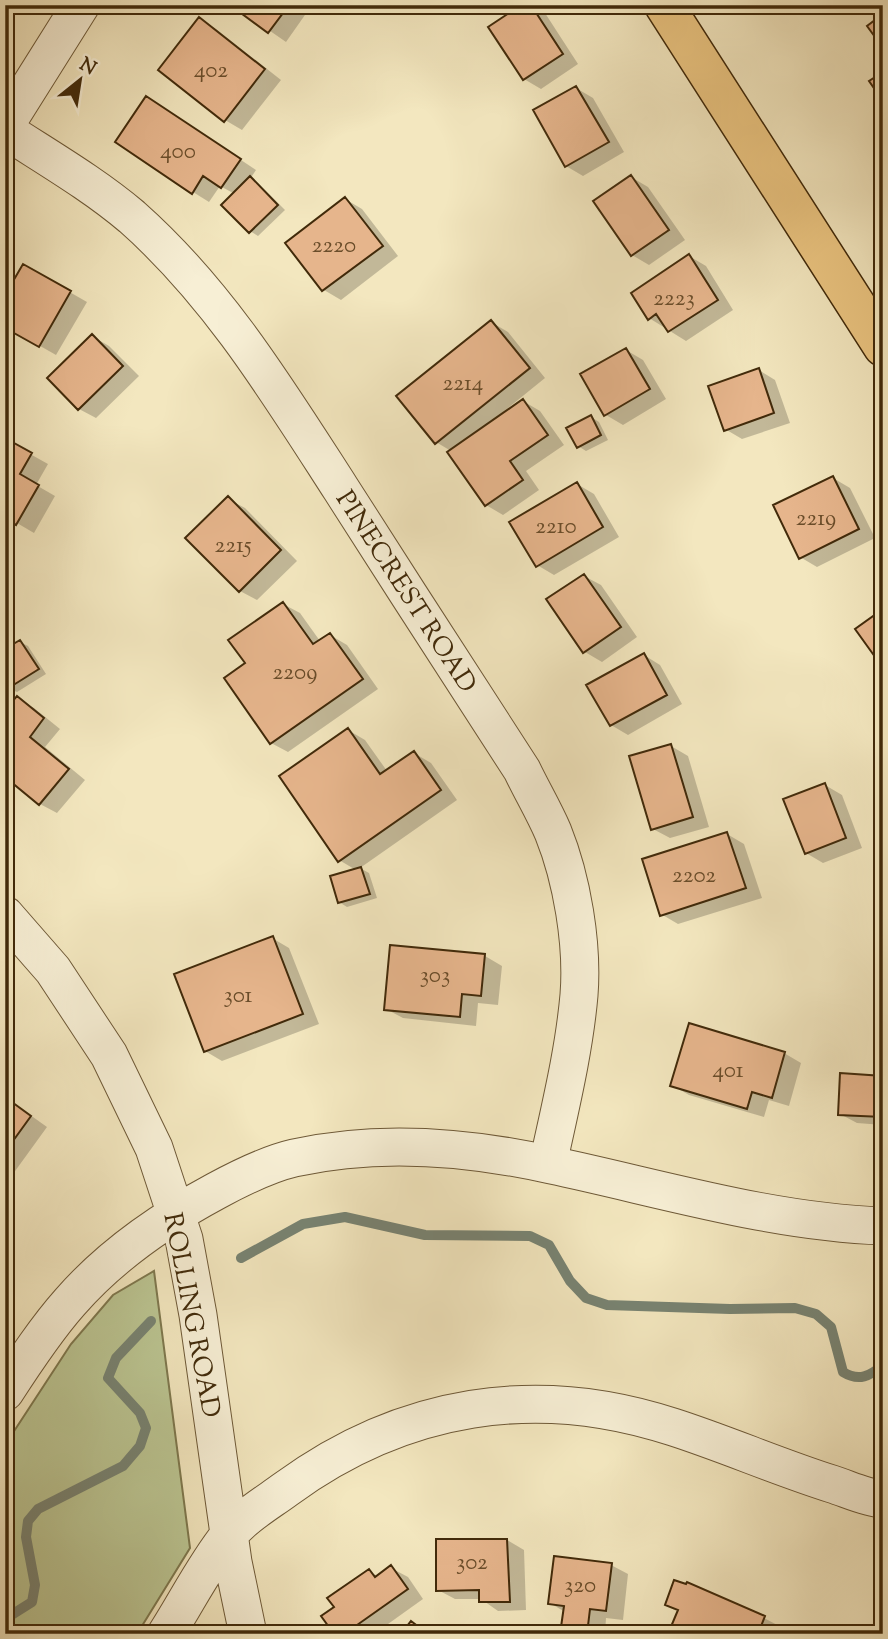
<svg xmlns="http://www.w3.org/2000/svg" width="888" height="1639" viewBox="0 0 888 1639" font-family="'Sorts Mill Goudy',serif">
<rect width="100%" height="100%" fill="#f3e7bf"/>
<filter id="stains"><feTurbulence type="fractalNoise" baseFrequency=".00286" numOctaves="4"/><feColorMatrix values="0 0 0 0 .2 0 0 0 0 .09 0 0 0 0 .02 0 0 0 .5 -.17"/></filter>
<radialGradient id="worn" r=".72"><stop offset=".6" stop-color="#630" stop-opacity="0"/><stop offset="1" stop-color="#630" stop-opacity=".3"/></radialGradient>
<!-- green -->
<path fill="#bbc592" stroke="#7e784e" stroke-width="2" d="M154,1271L190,1548L137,1634H5V1445L71,1344L113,1295Z"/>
<!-- shadow -->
<path fill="#0003" d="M233,5H312L286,42Z
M525,5H532L545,13L578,64L541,89L524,79Z
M199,19L216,29L281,80L242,130L225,120Z
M576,88L593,98L624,152L583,176L566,166Z
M163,108L256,170L250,179L258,183L285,210L258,236L250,231L235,194L220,186L209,202L193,192Z
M631,177L648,187L685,240L649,265L632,255Z
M345,199L362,209L398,256L341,300L324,290L288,243Z
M689,256L706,266L733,310L686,341L649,318Z
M24,266L87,302L56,355L5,326Z
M491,322L508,332L545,378L503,412L504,414L523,401L540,411L564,445L526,471L539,490L503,515L486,505L451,451L436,442Z
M92,336L109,346L139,376L96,418L79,409Z
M626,350L643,360L666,399L623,425L606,415L583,375Z
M759,370L775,380L790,423L742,439L725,429Z
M591,417L599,422L608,440L586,451L578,446Z
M5,440L48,464L36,485L55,496L34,533L5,516Z
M833,478L850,488L875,538L817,567L800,557Z
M577,484L594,494L619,537L554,575L537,565Z
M228,499L245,508L297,561L257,600L240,591Z
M584,576L601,585L637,637L602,662L585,652L548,600Z
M283,604L300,613L320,641L330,635L347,645L378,689L288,752L271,743L247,664Z
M20,642L28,646L46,674L17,692L8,688Z
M644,655L660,665L682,704L628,735L611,725Z
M17,699L34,708L60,729L45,747L85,780L57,813L40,804L5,775Z
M348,730L365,740L387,771L414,753L431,763L457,800L360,868L369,873L377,898L347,907L339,902L356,870L339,860Z
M671,746L688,756L709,827L670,838L653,829Z
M825,785L842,795L862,848L823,863L806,853Z
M727,834L744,844L762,898L678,924L661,914Z
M272,938L289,948L319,1024L222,1061L205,1051Z
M485,956L502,966L498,1005L478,1003L476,1026L403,1018L386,1009Z
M784,1053L801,1063L789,1106L769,1100L764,1117L689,1095L672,1085Z
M883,1077V1125L857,1123L840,1114Z
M5,1097L47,1127L5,1185Z
M507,1540L524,1550L526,1610L498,1611L481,1599H455L438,1590Z
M611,1565L628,1574L623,1620L606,1618L605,1634H562L565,1612L550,1603Z
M391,1568L408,1577L423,1599L374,1634H336V1608L369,1571L379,1577Z
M687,1587L764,1618L781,1627L778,1634H682L679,1611L667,1604Z"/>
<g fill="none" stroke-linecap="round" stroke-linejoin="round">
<!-- stream -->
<path stroke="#788372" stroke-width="10" d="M241,1258L303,1224L345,1217L425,1235L530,1236L549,1245L570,1281L586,1298L607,1305L730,1309L795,1308L816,1314L831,1327L843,1372C859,1382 870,1376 883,1365
M5,1619L32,1602L35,1585L26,1537L28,1521L38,1509L123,1466L140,1446L146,1428L140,1413L108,1378L116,1358L151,1321"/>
</g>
<!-- building -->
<path fill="#e6b58c" stroke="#412a0a" stroke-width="2" d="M230,5H289L268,33Z
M521,5H531L563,54L523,80L488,27Z
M883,14V48L867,26Z
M199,17L265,69L224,122L158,70Z
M883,72V101L869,81Z
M576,86L609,142L565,167L533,110Z
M146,96L241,159L221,188L203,176L192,194L115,142Z
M631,175L669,230L631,256L593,201Z
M250,176L278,205L249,233L221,205Z
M345,197L383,246L322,291L285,243Z
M689,254L718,300L668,332L656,314L648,320L631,293Z
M23,264L71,291L39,347L5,328V295Z
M491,320L530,368L435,444L396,396Z
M92,334L123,366L78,410L47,378Z
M626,348L650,389L604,416L580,374Z
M759,368L774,413L724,431L708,386Z
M523,399L548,435L510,461L523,480L485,506L447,452Z
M591,415L601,435L577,448L566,428Z
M5,438L32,453L20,474L39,485L16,525L5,518Z
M833,476L859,529L799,559L773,505Z
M577,482L603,527L536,567L509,522Z
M228,496L281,550L239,592L185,538Z
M584,574L621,627L583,653L546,599Z
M283,602L313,644L330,633L363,679L270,744L224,678L245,663L228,640Z
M883,609V668L855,629Z
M20,640L39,669L7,689L5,686V649Z
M644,653L667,695L610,726L586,685Z
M17,696L44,718L30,737L69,769L39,805L5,777V711Z
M348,728L380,774L414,751L441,790L338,862L279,776Z
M671,744L693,817L651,830L629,756Z
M825,783L846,838L805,854L783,799Z
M727,832L746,888L660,916L642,859Z
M361,867L370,894L338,903L330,876Z
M273,936L303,1014L204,1052L174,974Z
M390,945L485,954L481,996L462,994L460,1017L384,1010Z
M689,1023L785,1052L772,1098L752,1092L747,1109L670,1086Z
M840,1073L883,1076V1117L838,1115Z
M5,1097L31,1116L5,1152Z
M436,1539H507L510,1602H479V1590L436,1591Z
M554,1556L612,1563L606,1611L590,1609L587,1634H560L564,1606L548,1604Z
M391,1565L408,1589L350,1630L341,1634H334L321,1616L334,1607L327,1598L369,1569L375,1577Z
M674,1580L686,1584L687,1582L765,1616L758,1634H682L670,1629L678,1610L665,1605Z
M411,1621L428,1634H401Z"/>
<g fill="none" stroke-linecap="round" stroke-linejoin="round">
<defs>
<path id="minor" d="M5,126L81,5
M5,130C48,158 93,184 132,217C219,294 279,393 341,489C401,583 461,676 522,770C532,791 544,811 553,832C572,879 583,944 579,995C574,1052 560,1108 548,1164
M5,915L53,970L109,1055L154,1148L184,1239L198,1315L233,1562L248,1634
M5,1392C25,1361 46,1329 70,1302C111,1255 162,1220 216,1191C240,1178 268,1164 294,1158C379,1139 466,1146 551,1165C660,1188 770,1222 883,1226
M166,1634C186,1603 206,1563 229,1535C243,1517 267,1503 286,1489C402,1404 536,1382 673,1427C726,1444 778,1467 832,1484C848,1489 866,1498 883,1499"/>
<path id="major" d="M664,5L883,347"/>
</defs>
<!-- minor casing -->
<use href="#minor" stroke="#6e5937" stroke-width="39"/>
<!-- major casing -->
<use href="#major" stroke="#412a0a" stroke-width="41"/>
<!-- minor -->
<use href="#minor" stroke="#f7efd5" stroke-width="37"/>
<!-- major -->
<use href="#major" stroke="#eac480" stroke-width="38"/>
</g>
<g text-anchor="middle" stroke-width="7" stroke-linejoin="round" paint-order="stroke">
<!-- number labels -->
<g font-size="23" fill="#6a4d2a">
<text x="211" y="77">402</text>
<text x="178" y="158">400</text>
<text x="334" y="252">2220</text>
<text x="674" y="305">2223</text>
<text x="463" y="390">2214</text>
<text x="816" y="525">2219</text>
<text x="556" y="533">2210</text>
<text x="233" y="552">2215</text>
<text x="295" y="679">2209</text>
<text x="694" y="882">2202</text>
<text x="435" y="982">303</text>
<text x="238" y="1002">301</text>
<text x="728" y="1077">401</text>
<text x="472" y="1569">302</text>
<text x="580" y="1592">320</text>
</g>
<!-- street labels -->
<g font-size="26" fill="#412a0a" stroke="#f7efd5">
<text transform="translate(407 591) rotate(57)" y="9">PINECREST ROAD</text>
<text transform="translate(193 1315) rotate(79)" y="9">ROLLING ROAD</text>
</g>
</g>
<!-- margin -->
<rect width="888" height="1639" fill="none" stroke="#f3e7bf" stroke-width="28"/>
<rect x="7" y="7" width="874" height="1625" fill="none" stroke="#412a0a" stroke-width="3.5"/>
<rect x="14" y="14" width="860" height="1611" fill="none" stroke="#412a0a" stroke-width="2"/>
<!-- north arrow -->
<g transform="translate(80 80) rotate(30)" stroke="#f7efd5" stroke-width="5" paint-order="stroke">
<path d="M0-5L12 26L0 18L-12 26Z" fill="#412a0a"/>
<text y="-10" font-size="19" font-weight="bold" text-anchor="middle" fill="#412a0a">N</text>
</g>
<rect width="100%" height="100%" filter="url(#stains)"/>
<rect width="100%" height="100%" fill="url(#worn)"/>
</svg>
